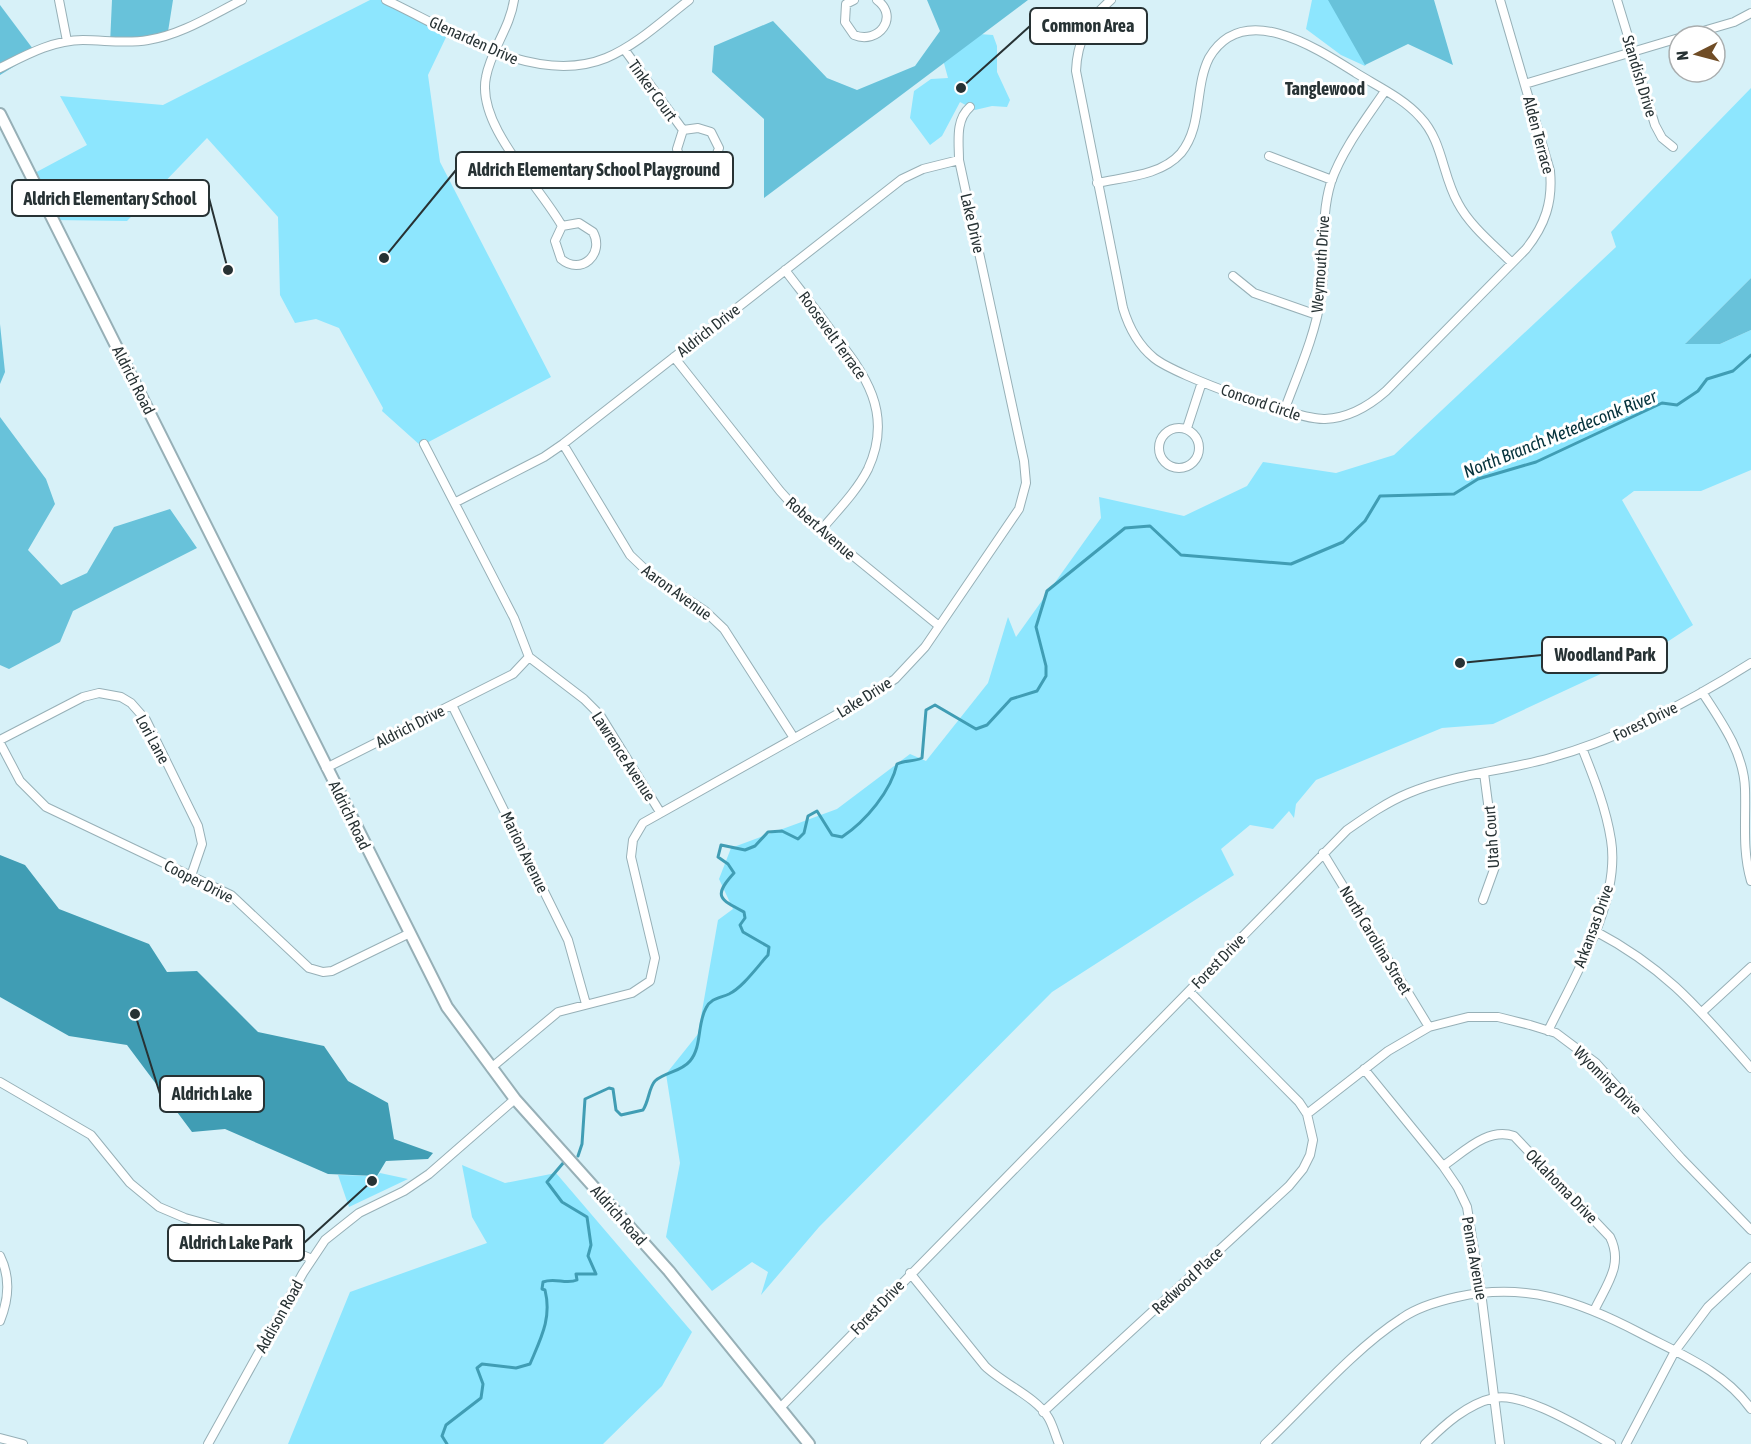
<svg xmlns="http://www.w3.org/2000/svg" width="1751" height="1444" viewBox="0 0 1751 1444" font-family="'Asap Condensed',sans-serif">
<rect width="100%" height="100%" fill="#d7f1f8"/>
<!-- green -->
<path fill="#8de6fe" d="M370,0H383L449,31L428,75L440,162L551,377L421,446L382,411L383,408L339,328L316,319L295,323L280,295L278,217L207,138L127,221L53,220L31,175L87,145L60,96L163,105Z
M1312,0H1351L1382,29L1365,66L1341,55L1306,29Z
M979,34L993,35L997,46V72L1010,100L1007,107L992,106L975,110L960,102L942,136L930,145L910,118L914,91L931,79L948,78L942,56Z
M1751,88V278L1686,343L1720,344L1751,330V470L1701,491H1634L1622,500L1693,625L1661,646L1493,724L1442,728L1316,780L1296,804L1294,818L1289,811L1273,829L1250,825L1221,849L1234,875L1052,992L819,1227L761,1295L768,1272L752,1262L712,1291L666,1237L680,1163L666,1074L698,1034L718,920L733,909L719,879L731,848L837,809L910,754L926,761L988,683L1008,617L1016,637L1101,518L1099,497L1184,516L1247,486L1263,462L1336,473L1394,455L1616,247L1611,232Z
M462,1165L505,1183L556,1173L692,1332L662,1386L603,1444H288L350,1292L487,1243L472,1217Z
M380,1173L408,1179L349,1207L338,1175L377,1176Z"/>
<!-- forest -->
<path fill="#68c2da" d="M112,0H173L167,38L110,44Z
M927,0H1028L764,198V119L712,72L714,46L773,21L827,78L857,90L915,66L940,31Z
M1328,0H1434L1453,65L1408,44L1365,65Z
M0,5L36,53L0,75Z
M1751,278V330L1720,344H1685Z
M0,324L5,372L0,384Z
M0,417L46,479L55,504L28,550L61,585L87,573L114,527L170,509L197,548L73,611L60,642L9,669L0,665Z"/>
<!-- water -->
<path fill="#409db4" d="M0,855L25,865L59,909L149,944L167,972L197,971L258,1032L324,1046L348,1081L388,1103L394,1139L433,1153L428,1159L386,1161L377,1176L328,1174L225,1129L192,1132L127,1045L69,1036L0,997Z"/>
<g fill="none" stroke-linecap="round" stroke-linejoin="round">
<!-- stream -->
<path stroke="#409db4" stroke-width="3" d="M578,1156L582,1144L585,1099L609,1088L613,1089L616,1110L621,1115L643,1110C649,1101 649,1087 655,1081C665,1072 681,1072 690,1061C702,1047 697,1024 706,1008C711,998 720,998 729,994C743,987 757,967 768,955L769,947L743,932L740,925L745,918L744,912C719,899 713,896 734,873L728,864L718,857L721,845L745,850L755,846L768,832L782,831L798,839L804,833L808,816L817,811L832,835L842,837C866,821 891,791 897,764C905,760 913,762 922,758L926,710L935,705L976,729L987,725L1011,699L1037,691L1046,676V666L1036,627L1047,591L1125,528L1150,526L1181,555L1291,564L1343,542L1365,521L1380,496L1454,494L1478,479L1536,462L1662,403L1677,405L1698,391L1707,379L1733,371L1751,355
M447,1444L442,1436L446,1425L481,1398L483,1384L477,1368L482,1364L516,1368L530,1364C541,1338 552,1318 545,1290L542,1289L543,1282C555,1277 566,1285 577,1280L576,1274H596L588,1256L591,1245L587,1217L562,1202L547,1182L564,1162"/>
<defs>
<path id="street" d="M59,0L67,41
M386,0C450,30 535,87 606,58C637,45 663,20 689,0
M514,0C510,28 491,50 486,77C476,125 539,185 562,226
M854,0L846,4L845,22L854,35C878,45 900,17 877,0
M1111,0C1089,18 1077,43 1076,71L1123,308C1129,328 1138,345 1154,358C1176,376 1298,420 1325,419C1349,418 1369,406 1386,391L1526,249C1545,225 1553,202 1550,171L1500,0
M1617,0L1655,125L1662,138L1673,147
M1686,36L1734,22L1751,13
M624,49L683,130
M0,68C26,55 53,40 83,40C105,40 126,44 148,40C181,35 212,15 242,0
M1525,84L1679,38
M698,128L711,132L719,148L714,162L698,170L681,162L677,149L683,130Z
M1269,156L1332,180
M1097,183C1124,177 1161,176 1181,153C1203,126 1194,88 1209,58C1243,0 1315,47 1356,73C1377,86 1403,98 1420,117C1443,141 1442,175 1458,203C1470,226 1494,245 1512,263
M579,223L593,232C605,254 581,276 561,259L555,241L562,226Z
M785,270C801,291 817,311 832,332C865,374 894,413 868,469C857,491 837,511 821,530
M1233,276L1254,293L1317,315
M674,357L780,491L798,511L939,626
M1284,411C1298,373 1315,336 1321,297C1327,258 1319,221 1331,182C1342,150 1366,119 1385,91
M1187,428L1202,382
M1159 448a20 20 0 1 1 40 0a20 20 0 1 1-40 0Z
M563,444L630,555L651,575L705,611L724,629L794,738
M456,502L544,457L563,444L902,179L923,169L959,160
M529,657L584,699L600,715L660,812
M1702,692C1721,721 1744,753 1745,789C1746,821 1742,850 1751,881
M452,705L568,940L586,1004
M0,740L83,697L99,693L121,697L131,703L146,720L198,826L202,844L191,876
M0,743L20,781L46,807L231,895L309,968L323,972L332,971L408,934
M326,768L513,674L529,657L514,618L424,444
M1323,853L1429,1027
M1483,900L1496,864L1484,773
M1595,931C1667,969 1699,1009 1751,1068
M1702,1012L1751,967
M1548,1031C1574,977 1621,902 1611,840C1606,808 1594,778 1582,748
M491,1068L558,1012L632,993L650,981L655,958L631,857L633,840L643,823L866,698L895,679L925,647L1019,509L1026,483L1024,461L959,160C959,142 955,120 970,107
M1364,1069L1443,1166L1458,1188L1467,1207L1481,1292L1500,1444
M0,1082L91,1135L130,1183L159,1207L185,1218L272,1242L312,1259
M1307,1114L1388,1051L1429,1027L1468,1017H1498L1530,1025L1556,1033L1596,1063L1681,1158L1751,1230
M1443,1166C1464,1152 1487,1127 1514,1136L1610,1237C1624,1265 1606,1285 1594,1311
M0,1256C11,1278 9,1299 0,1321
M910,1273L985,1366C1002,1383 1036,1397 1048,1417C1053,1425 1055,1435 1059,1444
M780,1408L1347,830C1367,816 1387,802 1409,793C1454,774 1504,771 1550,758C1622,738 1688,703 1751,663
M1043,1412L1289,1186L1303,1169L1310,1155L1313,1140L1307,1114L1299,1102L1189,991
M0,1438L23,1444
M208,1444L303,1273L325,1240L359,1213L404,1191L429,1174L515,1099
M1265,1444C1307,1404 1354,1349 1402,1318C1418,1307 1439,1301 1457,1297C1526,1282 1579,1301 1640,1333C1680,1354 1724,1371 1751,1409
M1425,1444C1444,1425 1467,1404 1494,1398C1523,1391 1585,1430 1611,1444
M1626,1444L1675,1351L1708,1307L1751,1267"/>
<path id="secondary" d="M0,114L447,1007L515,1099L669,1271L809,1444"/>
</defs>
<!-- street casing -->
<use href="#street" stroke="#97b0b7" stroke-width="10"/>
<!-- secondary casing -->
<use href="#secondary" stroke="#97b0b7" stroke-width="14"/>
<!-- street -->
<use href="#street" stroke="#fff" stroke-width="8"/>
<!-- secondary -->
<use href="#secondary" stroke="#fff" stroke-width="10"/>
</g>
<g text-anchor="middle" stroke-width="6" stroke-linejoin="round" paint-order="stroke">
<!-- street labels -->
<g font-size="16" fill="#273234" stroke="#fff">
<text transform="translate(474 40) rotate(24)" y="6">Glenarden Drive</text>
<text transform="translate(1640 76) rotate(73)" y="6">Standish Drive</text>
<text transform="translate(653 90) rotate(54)" y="6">Tinker Court</text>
<text transform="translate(1539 135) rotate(75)" y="6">Alden Terrace</text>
<text transform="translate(973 223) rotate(77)" y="6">Lake Drive</text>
<text transform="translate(1320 264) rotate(-86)" y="6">Weymouth Drive</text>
<text transform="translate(708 330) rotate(-38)" y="6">Aldrich Drive</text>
<text transform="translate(833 335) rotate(54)" y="6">Roosevelt Terrace</text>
<text transform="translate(134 380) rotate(63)" y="6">Aldrich Road</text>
<text transform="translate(1261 402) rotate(19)" y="6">Concord Circle</text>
<text transform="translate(821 528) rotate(41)" y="6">Robert Avenue</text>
<text transform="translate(677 592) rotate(36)" y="6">Aaron Avenue</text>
<text transform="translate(864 697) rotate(-32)" y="6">Lake Drive</text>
<text transform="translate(1645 721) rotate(-26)" y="6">Forest Drive</text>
<text transform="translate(410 726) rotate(-27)" y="6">Aldrich Drive</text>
<text transform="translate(153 739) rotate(61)" y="6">Lori Lane</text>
<text transform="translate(624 756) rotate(57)" y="6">Lawrence Avenue</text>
<text transform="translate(350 815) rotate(64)" y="6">Aldrich Road</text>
<text transform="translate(1491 837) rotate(-94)" y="6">Utah Court</text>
<text transform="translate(525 852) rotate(64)" y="6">Marion Avenue</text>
<text transform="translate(199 881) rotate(27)" y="6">Cooper Drive</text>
<text transform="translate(1593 926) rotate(-70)" y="6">Arkansas Drive</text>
<text transform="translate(1376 940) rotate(59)" y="6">North Carolina Street</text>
<text transform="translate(1218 961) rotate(-46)" y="6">Forest Drive</text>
<text transform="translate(1608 1080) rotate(45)" y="6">Wyoming Drive</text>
<text transform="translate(1562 1186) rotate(46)" y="6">Oklahoma Drive</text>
<text transform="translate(619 1215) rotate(48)" y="6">Aldrich Road</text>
<text transform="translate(1475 1258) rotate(80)" y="6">Penna Avenue</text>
<text transform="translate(1187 1280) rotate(-43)" y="6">Redwood Place</text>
<text transform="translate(877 1307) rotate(-46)" y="6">Forest Drive</text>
<text transform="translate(279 1316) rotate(-61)" y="6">Addison Road</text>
</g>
<!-- neighbourhood labels -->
<g font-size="18" font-weight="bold" fill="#273234" stroke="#fff">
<text x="1325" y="95">Tanglewood</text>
</g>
<!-- water labels -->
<g font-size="18" font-style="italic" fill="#04313b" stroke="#fff">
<text transform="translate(1560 434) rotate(-22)" y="6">North Branch Metedeconk River</text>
</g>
</g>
<!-- callouts -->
<path fill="none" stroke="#273234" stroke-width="2" d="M961 88L1030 26M384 258L456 170M228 270L209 198M1460 663L1542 655M135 1014L160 1094M372 1181L304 1243"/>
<g fill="#273234" stroke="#fff" stroke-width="2">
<circle cx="961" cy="88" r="6"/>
<circle cx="384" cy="258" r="6"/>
<circle cx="228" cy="270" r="6"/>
<circle cx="1460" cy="663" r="6"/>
<circle cx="135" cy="1014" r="6"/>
<circle cx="372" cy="1181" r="6"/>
</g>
<g fill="#fff" stroke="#273234" stroke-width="2">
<rect x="1030" y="8" width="117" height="36" rx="6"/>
<rect x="456" y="152" width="277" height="36" rx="6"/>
<rect x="12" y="180" width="197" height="36" rx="6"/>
<rect x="1542" y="637" width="125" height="36" rx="6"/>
<rect x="160" y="1076" width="104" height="36" rx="6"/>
<rect x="168" y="1225" width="136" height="36" rx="6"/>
</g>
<g font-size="18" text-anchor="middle" font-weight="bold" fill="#273234">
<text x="1088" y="32">Common Area</text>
<text x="594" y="176">Aldrich Elementary School Playground</text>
<text x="110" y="205">Aldrich Elementary School</text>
<text x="1605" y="661">Woodland Park</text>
<text x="212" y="1100">Aldrich Lake</text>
<text x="236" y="1249">Aldrich Lake Park</text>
</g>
<!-- north arrow -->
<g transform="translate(1697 54) rotate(264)"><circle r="28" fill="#ffffff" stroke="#a9adae" stroke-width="1.5"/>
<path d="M0-4.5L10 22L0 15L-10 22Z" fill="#704d26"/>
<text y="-9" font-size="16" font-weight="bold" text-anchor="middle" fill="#273234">N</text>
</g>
</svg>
